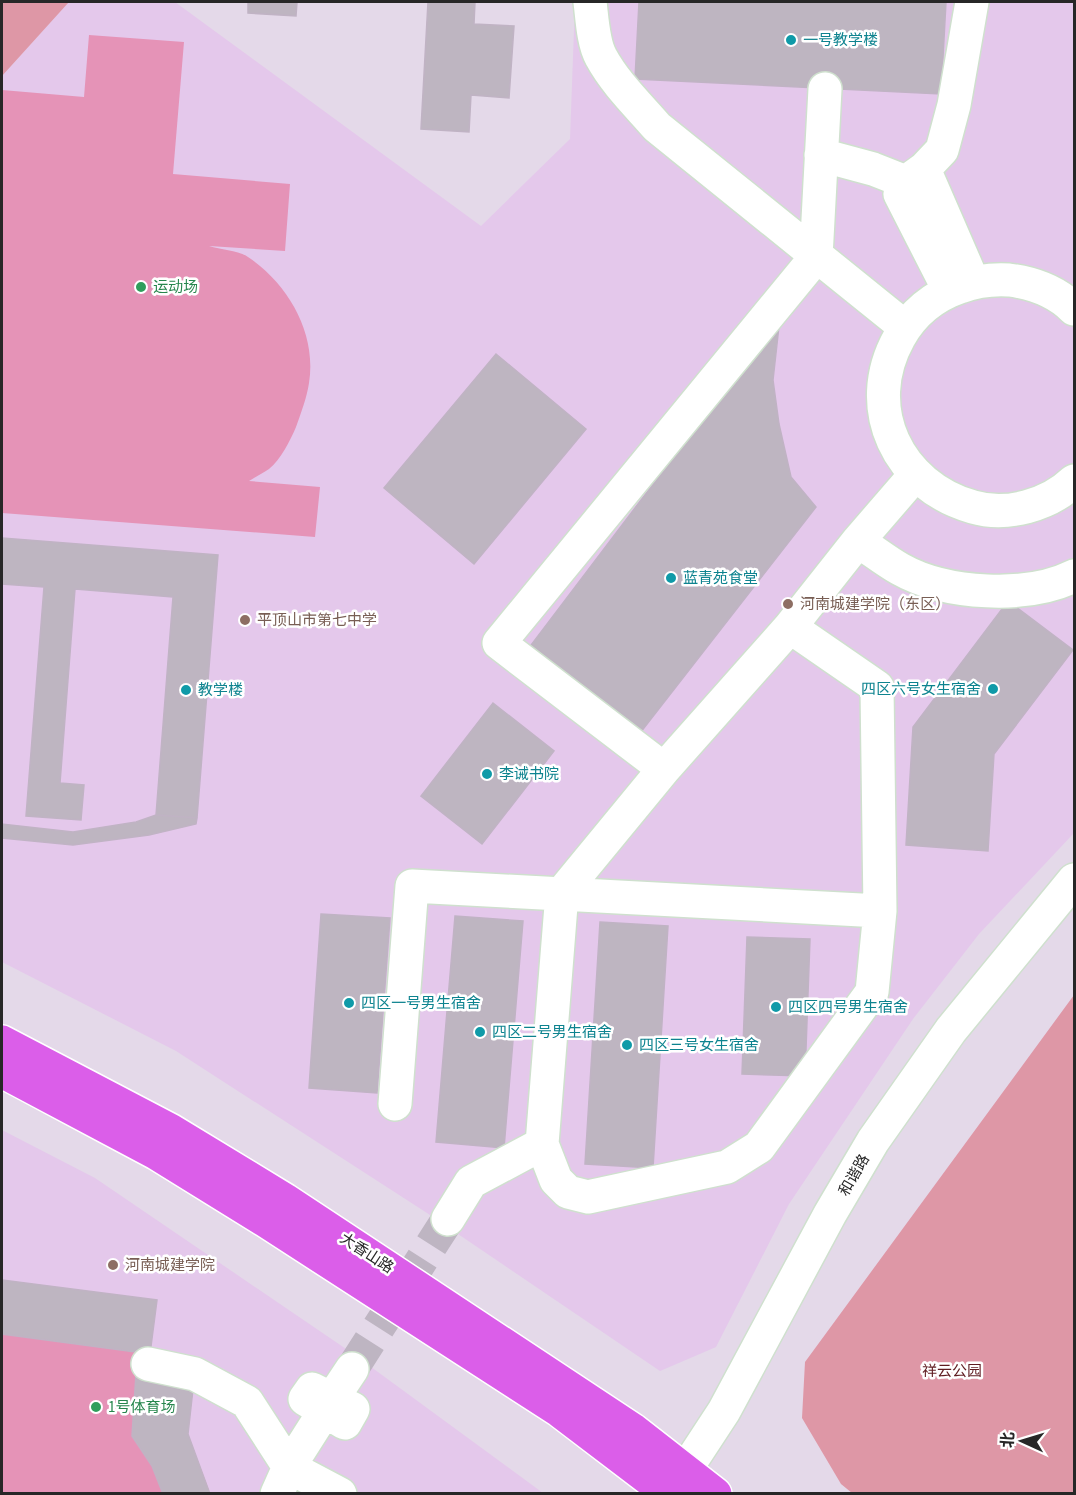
<svg xmlns="http://www.w3.org/2000/svg" width="1076" height="1495" viewBox="0 0 1076 1495" font-family="'Source Sans 3','Noto Sans SC',sans-serif">
<rect width="100%" height="100%" fill="#e4d9e9"/>
<!-- education -->
<path fill="#e4c8eb" d="M69,2H175L481,226L570,139L575,2H1074V833L979,934L913,1019L789,1204L716,1347L660,1371L427,1213L176,1051L2,962V76Z
M2,1130L95,1178L352,1353L543,1493H2Z"/>
<!-- green -->
<path fill="#de97a6" d="M2,2H69L2,76Z
M1074,995V1493H852L841,1484L802,1418L805,1362Z"/>
<!-- pitch -->
<path fill="#e593b7" d="M89,35L184,42L173,174L290,184L285,251L209,246C221,250 238,250 248,257C288,284 317,333 309,383C307,397 301,413 296,427C290,441 281,459 269,469C263,473 255,477 249,481L320,487L315,537L2,513V90L84,97Z
M2,1280L157,1300L150,1354L194,1380L188,1434L210,1493L2,1494Z"/>
<!-- building -->
<path fill="#beb5c1" stroke="#c0b3c4" stroke-width="1.5" d="M248,2H297L296,16L248,13Z
M428,2H475L474,24L514,26L509,98L471,95L469,132L421,129Z
M639,2H946L941,94L635,79Z
M780,317L773,380L779,424L791,477L816,507L637,737L528,649Z
M496,354L586,429L474,564L384,488Z
M2,538L218,555L197,818L156,815L173,597L75,589L60,783L84,785L81,820L26,816L44,587L2,584Z
M1008,601L1073,650L994,754L988,851L906,845L913,727Z
M493,703L554,751L482,844L421,796Z
M156,815L197,818L196,824L149,835L73,845L2,838V824L73,832L136,822Z
M321,914L390,918L377,1093L309,1088Z
M455,916L523,921L504,1148L436,1142Z
M600,922L668,926L653,1168L585,1164Z
M747,937L810,939L805,1076L742,1074Z
M2,1280L157,1300L150,1354L2,1334Z
M136,1374L194,1380L188,1434L210,1494H163L152,1466L132,1436Z"/>
<g fill="none" stroke-linecap="round" stroke-linejoin="round">
<!-- minor-tunnel -->
<path stroke="#beb5c2" stroke-width="33" stroke-dasharray="33 16" stroke-linecap="butt" d="M352,1369L448,1219"/>
<defs>
<path id="minor" d="M590,2C592,17 593,43 601,57C615,83 638,105 657,127L905,327
M821,155L873,169L906,182
M924,169L973,282
M949,290L900,194L906,182L924,169L942,150L954,105L972,2
M1074,309C1057,292 1033,283 1009,280C992,279 976,281 960,287C934,296 912,314 899,338C860,408 898,486 973,507C1007,517 1049,505 1074,481
M858,541C872,550 886,561 900,569C946,595 1028,599 1074,576
M790,627L877,687L880,911
M664,769L499,643L816,257L825,89
M395,1104L412,886L880,911L872,992L759,1147L727,1167L588,1197L568,1192L556,1180L542,1144
M448,1219L471,1182L542,1144L562,893L664,769L790,627L858,541L915,475
M148,1364L195,1374L247,1402L289,1467L277,1494
M332,1399L353,1409L345,1423L305,1399L312,1389L332,1399L352,1369
M324,1412L289,1467L340,1494
M665,1490L686,1469L724,1411L830,1214L873,1141L951,1030L1074,880"/>
<path id="major" d="M2,1042L170,1130L285,1200L633,1430L715,1494
M2,1071L156,1153L266,1221L560,1411L669,1494"/>
</defs>
<!-- minor casing -->
<use href="#minor" stroke="#cfe0ce" stroke-width="36"/>
<!-- major casing -->
<use href="#major" stroke="#fff" stroke-width="36"/>
<!-- minor -->
<use href="#minor" stroke="#fff" stroke-width="33"/>
<!-- major -->
<use href="#major" stroke="#db5ee9" stroke-width="33"/>
</g>
<!-- markers -->
<g fill="#0f9aa8" stroke="#fff" stroke-width="2">
<circle cx="791" cy="40" r="6"/>
<circle cx="671" cy="578" r="6"/>
<circle cx="993" cy="689" r="6"/>
<circle cx="186" cy="690" r="6"/>
<circle cx="487" cy="774" r="6"/>
<circle cx="349" cy="1003" r="6"/>
<circle cx="776" cy="1007" r="6"/>
<circle cx="480" cy="1032" r="6"/>
<circle cx="627" cy="1045" r="6"/>
</g>
<g fill="#2e9e5b" stroke="#fff" stroke-width="2">
<circle cx="141" cy="287" r="6"/>
<circle cx="96" cy="1407" r="6"/>
</g>
<g fill="#8d6e63" stroke="#fff" stroke-width="2">
<circle cx="788" cy="604" r="6"/>
<circle cx="245" cy="620" r="6"/>
<circle cx="113" cy="1265" r="6"/>
</g>
<g text-anchor="middle" stroke-width="5" stroke-linejoin="round" paint-order="stroke">
<!-- culture labels -->
<g font-size="15" fill="#0d838f" stroke="#fff" text-anchor="start">
<text x="803" y="45">一号教学楼</text>
<text x="683" y="583">蓝青苑食堂</text>
<text x="981" y="694" text-anchor="end">四区六号女生宿舍</text>
<text x="198" y="695">教学楼</text>
<text x="499" y="779">李诫书院</text>
<text x="361" y="1008">四区一号男生宿舍</text>
<text x="788" y="1012">四区四号男生宿舍</text>
<text x="492" y="1037">四区二号男生宿舍</text>
<text x="639" y="1050">四区三号女生宿舍</text>
</g>
<!-- leisure labels -->
<g font-size="15" fill="#27864d" stroke="#fff" text-anchor="start">
<text x="153" y="292">运动场</text>
<text x="108" y="1412">1号体育场</text>
</g>
<!-- education labels -->
<g font-size="15" fill="#785e54" stroke="#fff" text-anchor="start">
<text x="800" y="609">河南城建学院（东区）</text>
<text x="257" y="625">平顶山市第七中学</text>
<text x="125" y="1270">河南城建学院</text>
</g>
<!-- street labels -->
<g font-size="15" fill="#272727" stroke="#fff">
<text transform="translate(854 1175) rotate(-60)" y="5">和谐路</text>
<text transform="translate(367 1253) rotate(33)" y="5">大香山路</text>
</g>
<!-- park labels -->
<g font-size="15" fill="#5f1c21" stroke="#fff">
<text x="952" y="1376">祥云公园</text>
</g>
</g>
<!-- border -->
<rect width="1076" height="1495" fill="none" stroke="#272727" stroke-width="6"/>
<!-- north arrow -->
<g transform="translate(1022 1441) rotate(274)" stroke="#ffffff" stroke-width="4.5" paint-order="stroke">
<path d="M0-4.5L10 22L0 15L-10 22Z" fill="#272727"/>
<text y="-9" font-size="16" font-weight="bold" text-anchor="middle" fill="#272727">北</text>
</g>
</svg>
